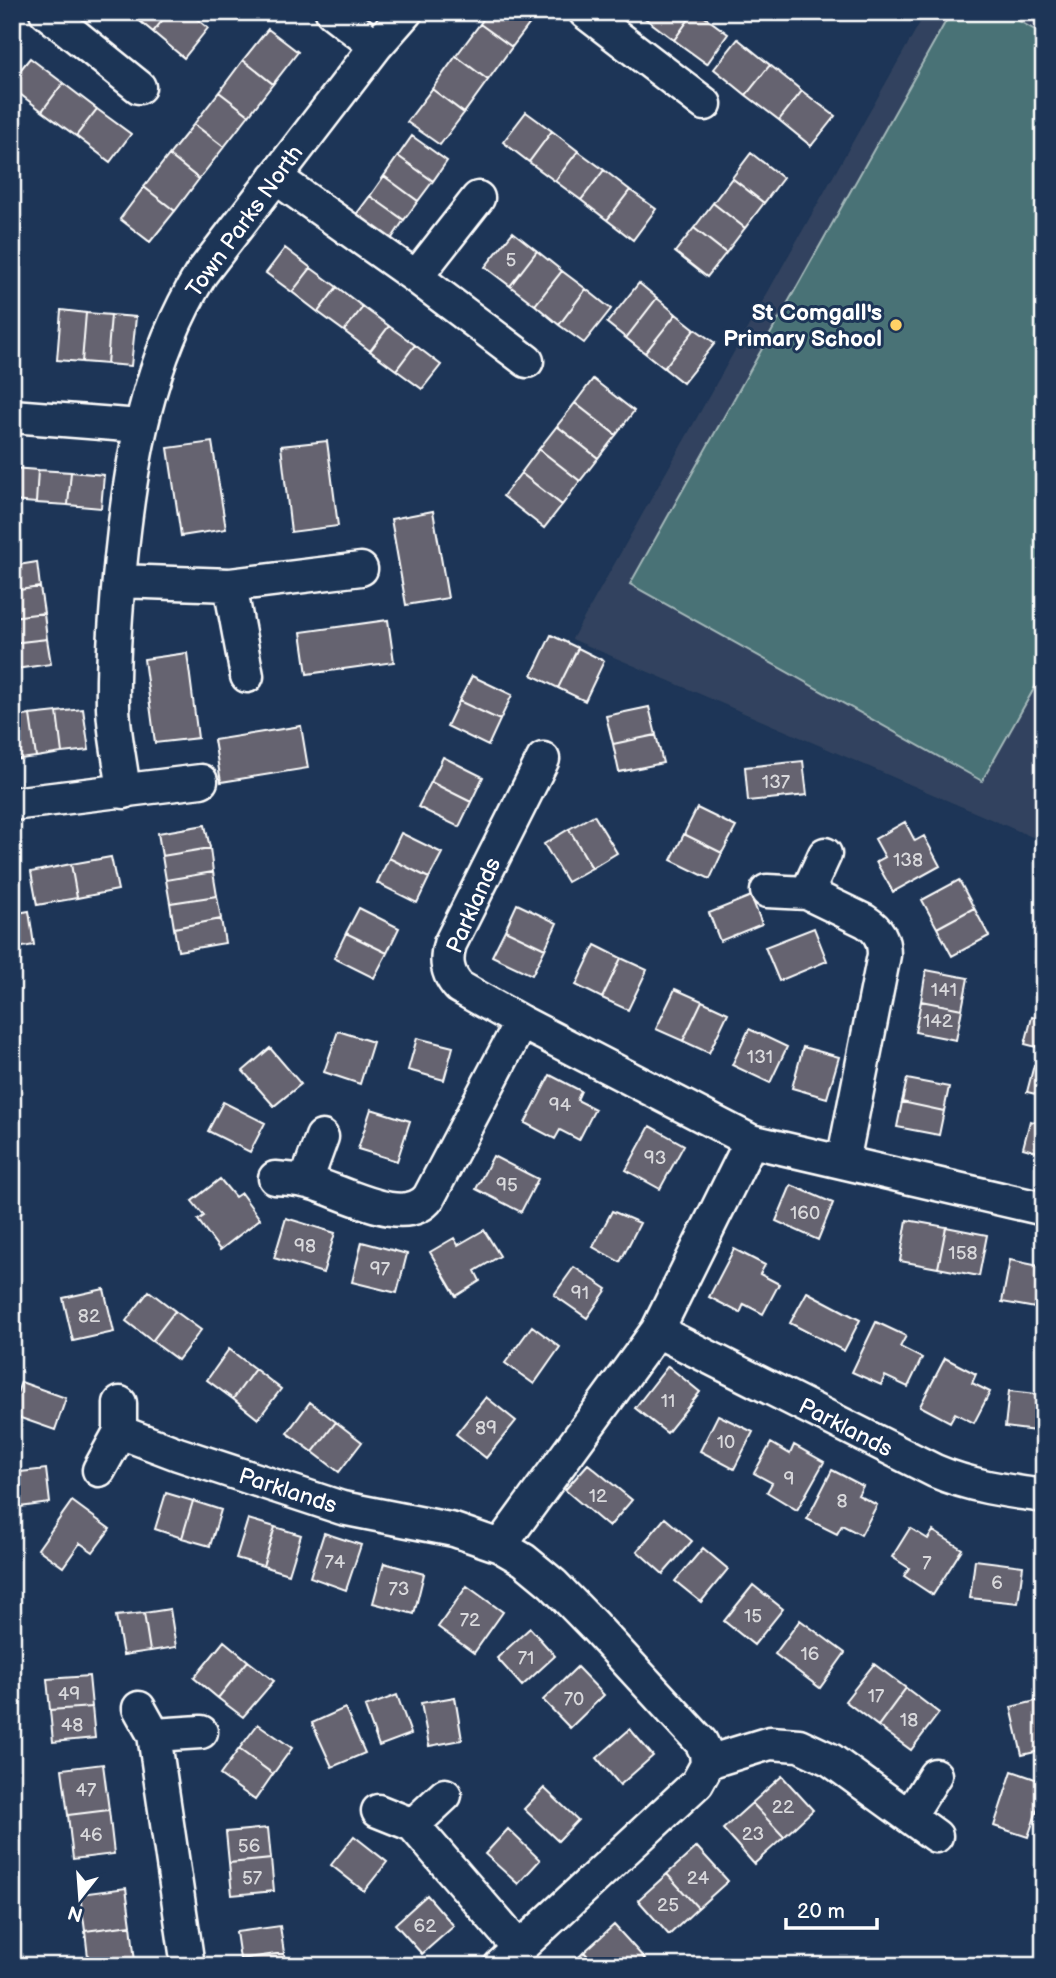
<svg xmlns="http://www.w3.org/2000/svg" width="1056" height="1978" viewBox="0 0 1056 1978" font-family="'Balsamiq Sans',sans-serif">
<rect width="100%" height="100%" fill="#1d3557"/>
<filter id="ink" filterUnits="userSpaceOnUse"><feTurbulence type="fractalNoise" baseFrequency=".0143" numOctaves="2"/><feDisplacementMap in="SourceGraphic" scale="14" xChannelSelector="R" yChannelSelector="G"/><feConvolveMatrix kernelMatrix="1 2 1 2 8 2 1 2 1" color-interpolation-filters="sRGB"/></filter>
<g filter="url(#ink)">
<!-- built -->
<path fill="#33435e" d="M926,12H1044V842L572,639Z"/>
<!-- green -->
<path fill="#497276" stroke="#a4b8ba" stroke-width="2" d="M951,12H1003L1044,35V671L982,781L630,584Z"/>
<!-- building -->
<path fill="#656470" stroke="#fff" stroke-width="2" d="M129,12H169L153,32Z
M169,12H188L208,28L184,58L153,32Z
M488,12H534L537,14L512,47L480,24Z
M645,12H694L674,40L642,16Z
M694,12H698L728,34L707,64L674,40Z
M480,24L512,47L488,80L456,56Z
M268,29L298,52L273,84L243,60Z
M738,39L770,65L746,95L714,69Z
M456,56L488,80L464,113L432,89Z
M30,58L63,83L42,111L12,88V80Z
M243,60L273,84L249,115L219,92Z
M770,65L802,91L779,120L746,95Z
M63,83L97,109L76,136L42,111Z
M432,89L464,113L440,145L407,122Z
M802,91L835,116L811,146L779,120Z
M219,92L249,115L224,147L194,124Z
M97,109L131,134L110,162L76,136Z
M526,112L552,131L529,162L503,142Z
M194,124L224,147L199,179L169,155Z
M552,131L578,151L555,181L529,162Z
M412,136L447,161L433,181L398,156Z
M578,151L604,170L581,200L555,181Z
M751,153L783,178L764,203L732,178Z
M169,155L199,179L175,211L144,187Z
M398,156L433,181L418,201L384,176Z
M604,170L630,190L607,220L581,200Z
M384,176L418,201L404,220L370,196Z
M732,178L764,203L745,228L713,203Z
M144,187L175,211L150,242L120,219Z
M630,190L656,209L633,240L607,220Z
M370,196L404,220L390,241L355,216Z
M713,203L745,228L726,253L694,228Z
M694,228L726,253L707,277L675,252Z
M513,232L537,251L510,286L485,267Z
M285,248L311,268L292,292L266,273Z
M537,251L562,271L535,305L510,286Z
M311,268L337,287L318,312L292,292Z
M562,271L586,289L559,325L535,305Z
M639,283L657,298L626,338L607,323Z
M337,287L363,307L344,331L318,312Z
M586,289L611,309L584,343L559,325Z
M657,298L676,314L645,353L626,338Z
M363,307L389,326L370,351L344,331Z
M61,310L86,313L82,362L57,360Z
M86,313L111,315L107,364L82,362Z
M676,314L695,329L664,368L645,353Z
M111,315L136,317L131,366L107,364Z
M389,326L415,345L396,370L370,351Z
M695,329L715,343L683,383L664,368Z
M415,345L441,365L422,389L396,370Z
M593,379L634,411L616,435L575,403Z
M575,403L616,435L598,458L557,426Z
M557,426L598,458L580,481L539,449Z
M327,441L338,526L291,532L281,446Z
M212,442L226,529L181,536L168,448Z
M539,449L580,481L562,505L521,473Z
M12,468L38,470L36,503L12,501Z
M38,470L71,472L68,505L36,503Z
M71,472L104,475L101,508L68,505Z
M521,473L562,505L544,528L503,496Z
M433,511L448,598L406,605L391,519Z
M37,562L40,587L12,591V566Z
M40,587L44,613L12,617V591Z
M44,613L47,639L12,643V617Z
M388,620L394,662L307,674L301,632Z
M551,635L578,648L558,688L532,675Z
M47,639L51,664L15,669L12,643Z
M578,648L604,661L585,701L558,688Z
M187,653L198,738L155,743L144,659Z
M472,676L512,695L500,720L459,701Z
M459,701L500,720L488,746L447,726Z
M649,707L656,735L613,744L606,716Z
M83,709L89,750L62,753L57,712Z
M57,712L62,753L36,757L30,715Z
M30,715L36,757L12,760V718Z
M301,726L308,768L221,782L214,740Z
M656,735L663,763L619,772L613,744Z
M443,757L483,777L471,802L431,782Z
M803,761L807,795L748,801L745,767Z
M431,782L471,802L459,827L418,807Z
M697,808L736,827L722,853L684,834Z
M594,815L617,853L592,868L569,829Z
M905,822L915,841L924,836L940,866L893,892L876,862L885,857L875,839Z
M205,825L210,848L162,856L158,833Z
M569,829L592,868L567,882L544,844Z
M401,833L442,853L429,878L389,858Z
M684,834L722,853L710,879L671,860Z
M210,848L213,872L166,880L162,856Z
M111,857L118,890L77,898L71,864Z
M389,858L429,878L417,903L377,883Z
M71,864L77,898L37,905L31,872Z
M213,872L217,896L170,903L166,880Z
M959,880L974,908L937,928L922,900Z
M217,896L221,919L174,928L170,903Z
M751,896L762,924L720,941L709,913Z
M517,904L557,923L545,949L505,930Z
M359,908L399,928L387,953L346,933Z
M974,908L989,936L952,956L937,928Z
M29,911L34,945L12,949V914Z
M221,919L225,943L178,951L174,928Z
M814,928L827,961L779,981L765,947Z
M505,930L545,949L532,975L492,956Z
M346,933L387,953L374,978L334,958Z
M595,945L621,958L602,998L576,985Z
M621,958L647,970L628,1010L602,998Z
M926,970L968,978L962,1009L921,1001Z
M675,989L702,1001L683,1041L656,1029Z
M702,1001L728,1013L709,1053L683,1041Z
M921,1001L962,1009L956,1040L915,1032Z
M1032,1017L1044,1020V1049L1025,1044Z
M749,1029L787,1047L770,1083L732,1065Z
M338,1031L373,1042L360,1084L324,1072Z
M417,1038L453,1047L444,1080L408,1070Z
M803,1047L839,1057L827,1098L792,1088Z
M270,1048L301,1084L274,1106L243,1071Z
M1034,1065L1044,1067V1096L1027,1092Z
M550,1075L581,1091L577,1100L595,1109L579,1140L560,1130L555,1139L525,1123Z
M907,1079L949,1087L944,1111L902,1102Z
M223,1102L265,1123L250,1152L208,1131Z
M902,1102L944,1111L939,1135L897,1127Z
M371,1109L410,1121L397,1161L358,1149Z
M1030,1121L1044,1124V1154L1023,1148Z
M650,1126L684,1145L660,1189L626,1170Z
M493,1156L538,1179L521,1212L476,1189Z
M220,1179L235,1197L241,1193L260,1219L220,1250L198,1220L204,1216L192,1201Z
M791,1185L833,1203L818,1240L776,1221Z
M612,1211L640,1223L620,1262L593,1247Z
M286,1218L335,1233L323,1273L274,1258Z
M907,1220L946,1227L938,1268L900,1261Z
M946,1227L987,1235L979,1276L938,1268Z
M484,1230L500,1256L475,1271L480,1281L456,1296L430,1252L454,1238L458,1245Z
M362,1242L407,1254L397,1293L352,1282Z
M734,1249L765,1265L760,1274L779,1284L763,1314L744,1304L740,1313L709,1297Z
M1010,1260L1044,1267V1294L1041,1309L1002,1302Z
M574,1267L607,1289L587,1318L554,1295Z
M104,1289L114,1332L73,1341L63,1298Z
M149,1291L175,1311L152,1341L126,1321Z
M807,1292L860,1320L844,1351L790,1323Z
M175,1311L201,1330L178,1360L152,1341Z
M876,1322L906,1336L900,1347L922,1358L908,1387L885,1376L881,1385L852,1372Z
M532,1326L560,1347L534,1384L505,1363Z
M229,1349L255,1369L233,1399L207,1380Z
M945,1358L976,1374L972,1383L990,1392L974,1423L955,1413L950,1422L920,1406Z
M668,1366L700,1392L667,1433L635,1408Z
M255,1369L281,1389L258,1419L233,1399Z
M21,1382L66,1398L55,1430L12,1415V1407Z
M1009,1391L1044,1395V1432L1005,1427Z
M486,1397L516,1421L486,1458L456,1434Z
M310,1402L336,1422L313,1452L287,1433Z
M718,1415L753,1432L734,1469L700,1451Z
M336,1422L362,1442L339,1472L313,1452Z
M771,1443L790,1454L794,1445L824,1462L797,1510L767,1492L772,1483L754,1473Z
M588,1464L632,1500L609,1527L565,1490Z
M46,1469L50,1503L12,1508V1473Z
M832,1470L863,1486L858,1495L877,1505L861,1535L842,1525L837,1534L807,1519Z
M166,1493L193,1501L182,1538L155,1529Z
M72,1501L110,1529L93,1552L80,1543L63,1567L38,1549Z
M193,1501L221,1510L210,1546L182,1538Z
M665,1518L692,1541L663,1574L637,1551Z
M248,1519L275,1527L263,1566L236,1558Z
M275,1527L301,1535L289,1574L263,1566Z
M910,1528L928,1539L933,1531L962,1549L933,1595L904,1576L909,1568L892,1557Z
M324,1533L361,1545L346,1590L310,1577Z
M703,1548L728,1569L701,1602L675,1581Z
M975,1560L1023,1566L1018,1603L970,1598Z
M384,1563L424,1574L414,1614L373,1603Z
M753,1585L783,1609L754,1645L724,1621Z
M467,1586L503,1612L474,1653L438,1627Z
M170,1609L176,1647L150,1651L144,1613Z
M144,1613L150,1651L123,1655L116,1616Z
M800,1620L845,1653L820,1688L775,1654Z
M530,1628L555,1656L522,1686L497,1658Z
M224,1641L248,1661L218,1698L194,1678Z
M248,1661L274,1681L243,1717L218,1698Z
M874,1664L906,1688L878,1726L845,1701Z
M577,1667L604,1695L570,1728L543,1700Z
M89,1676L92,1707L50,1710L47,1679Z
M906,1688L939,1713L911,1750L878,1726Z
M397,1695L411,1734L379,1746L365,1707Z
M455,1697L462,1740L429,1746L421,1703Z
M1044,1699V1750L1022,1755L1011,1707Z
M92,1707L95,1738L53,1742L50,1710Z
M345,1708L365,1753L332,1767L312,1723Z
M258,1724L292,1748L273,1774L239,1749Z
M630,1729L653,1756L620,1785L597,1758Z
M239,1749L273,1774L255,1800L220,1775Z
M103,1764L109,1810L68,1815L62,1769Z
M1012,1771L1044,1782V1790L1028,1837L994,1826Z
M782,1776L813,1810L784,1837L752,1803Z
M544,1788L578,1820L558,1841L524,1809Z
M752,1803L784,1837L754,1864L723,1829Z
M109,1810L114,1854L73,1859L68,1815Z
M268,1828L271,1859L229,1863L226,1832Z
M508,1829L540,1860L518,1884L485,1854Z
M354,1836L387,1862L364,1891L331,1865Z
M697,1847L728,1881L698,1908L667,1874Z
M271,1859L274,1891L232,1895L229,1863Z
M667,1874L698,1908L669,1935L638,1900Z
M126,1888L131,1925L85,1931L80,1894Z
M427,1895L454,1926L422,1954L395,1924Z
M131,1925L135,1962L89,1966L85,1931Z
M614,1925L645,1959L638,1966H597L584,1952Z
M280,1926L284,1953L240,1959L236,1932Z
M584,1952L597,1966H570Z
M284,1953L285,1966H241L240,1959Z"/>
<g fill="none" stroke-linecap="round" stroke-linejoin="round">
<defs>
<path id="minor" d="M46,12L139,87
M332,12L376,46
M585,12L705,104
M275,177L416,277L527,361
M416,277L478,198
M12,416L140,426
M119,581L230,585L361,569
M230,585L247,676
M543,759L450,944C445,960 447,974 459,987L521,1022L751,1141L1044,1209
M124,792C121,764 114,735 113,707C112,658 116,608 121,558C131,459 148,360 201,274L376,46L406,12
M12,804L201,781
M767,891L807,893L865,921C879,930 884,939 884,955L843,1162
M807,893L825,854
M275,1178C286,1179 297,1179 308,1182C339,1189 405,1230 429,1197L521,1022
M306,1181L322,1137
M657,1331L935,1471C970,1486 1006,1491 1044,1496
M120,1432L178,1454L342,1508L454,1530L500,1546L524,1560L553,1584L594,1626L701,1742L706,1752L707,1765L697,1783L500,1966
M99,1470L120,1432V1403
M500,1546L657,1331L751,1141
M139,1708L154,1735L188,1966
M154,1735L201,1732
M708,1762L770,1743L799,1745L831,1760L936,1836
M378,1811L413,1825L519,1948
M910,1815L935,1775
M413,1825L445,1795"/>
</defs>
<!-- minor casing -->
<use href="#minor" stroke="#fff" stroke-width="37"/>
<!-- minor -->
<use href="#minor" stroke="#1d3557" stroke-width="32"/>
</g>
</g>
<!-- markers -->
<circle fill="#ffd166" stroke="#1d3557" stroke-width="2.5" cx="896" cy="325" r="7"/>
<g text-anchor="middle" stroke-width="6" stroke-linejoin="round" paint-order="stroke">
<!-- number labels -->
<g font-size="19" fill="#d8d8db">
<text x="511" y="266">5</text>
<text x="776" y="788">137</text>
<text x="908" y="866">138</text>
<text x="944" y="996">141</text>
<text x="938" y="1027">142</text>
<text x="760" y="1063">131</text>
<text x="560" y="1111">94</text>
<text x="655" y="1164">93</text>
<text x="507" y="1191">95</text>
<text x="805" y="1219">160</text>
<text x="305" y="1252">98</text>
<text x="963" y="1259">158</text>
<text x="380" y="1275">97</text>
<text x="580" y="1299">91</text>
<text x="89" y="1322">82</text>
<text x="668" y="1407">11</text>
<text x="486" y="1434">89</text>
<text x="726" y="1448">10</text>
<text x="789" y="1485">9</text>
<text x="598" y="1502">12</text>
<text x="842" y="1507">8</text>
<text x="335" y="1568">74</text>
<text x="927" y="1569">7</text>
<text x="997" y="1589">6</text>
<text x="399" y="1595">73</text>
<text x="753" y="1622">15</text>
<text x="470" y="1626">72</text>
<text x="810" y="1660">16</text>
<text x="526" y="1664">71</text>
<text x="69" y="1700">49</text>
<text x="876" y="1702">17</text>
<text x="574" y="1705">70</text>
<text x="909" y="1726">18</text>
<text x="72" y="1731">48</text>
<text x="86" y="1796">47</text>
<text x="783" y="1813">22</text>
<text x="753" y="1840">23</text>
<text x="91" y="1841">46</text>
<text x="249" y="1852">56</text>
<text x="252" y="1884">57</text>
<text x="698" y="1884">24</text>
<text x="668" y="1911">25</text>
<text x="425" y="1932">62</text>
</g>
<!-- street labels -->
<g font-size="23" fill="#fff" stroke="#1d3557">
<text transform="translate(244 221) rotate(-54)" y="8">Town Parks North</text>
<text transform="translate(473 905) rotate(-66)" y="8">Parklands</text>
<text transform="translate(846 1427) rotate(27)" y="8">Parklands</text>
<text transform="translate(288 1490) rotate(18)" y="8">Parklands</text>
</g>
<!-- poi labels -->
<g font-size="23" font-weight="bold" fill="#fff" stroke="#1d3557" text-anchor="end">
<text x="882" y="320">St Comgall's<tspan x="882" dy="26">Primary School</tspan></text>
</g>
</g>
<!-- margin -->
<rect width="1056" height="1978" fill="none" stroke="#1d3557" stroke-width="42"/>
<rect x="21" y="21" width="1014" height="1936" fill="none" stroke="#fff" stroke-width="2.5" filter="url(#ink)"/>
<!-- north arrow -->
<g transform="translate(80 1898) rotate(197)" stroke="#1d3557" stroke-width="5" paint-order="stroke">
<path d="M0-5L12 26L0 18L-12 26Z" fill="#ffffff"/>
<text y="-10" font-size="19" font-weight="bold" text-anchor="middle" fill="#ffffff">N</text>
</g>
<!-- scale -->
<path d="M786 1918v10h91v-10" fill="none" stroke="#ffffff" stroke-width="3.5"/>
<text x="797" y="1918" font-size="21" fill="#ffffff" stroke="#1d3557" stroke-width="5" paint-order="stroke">20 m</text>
</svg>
